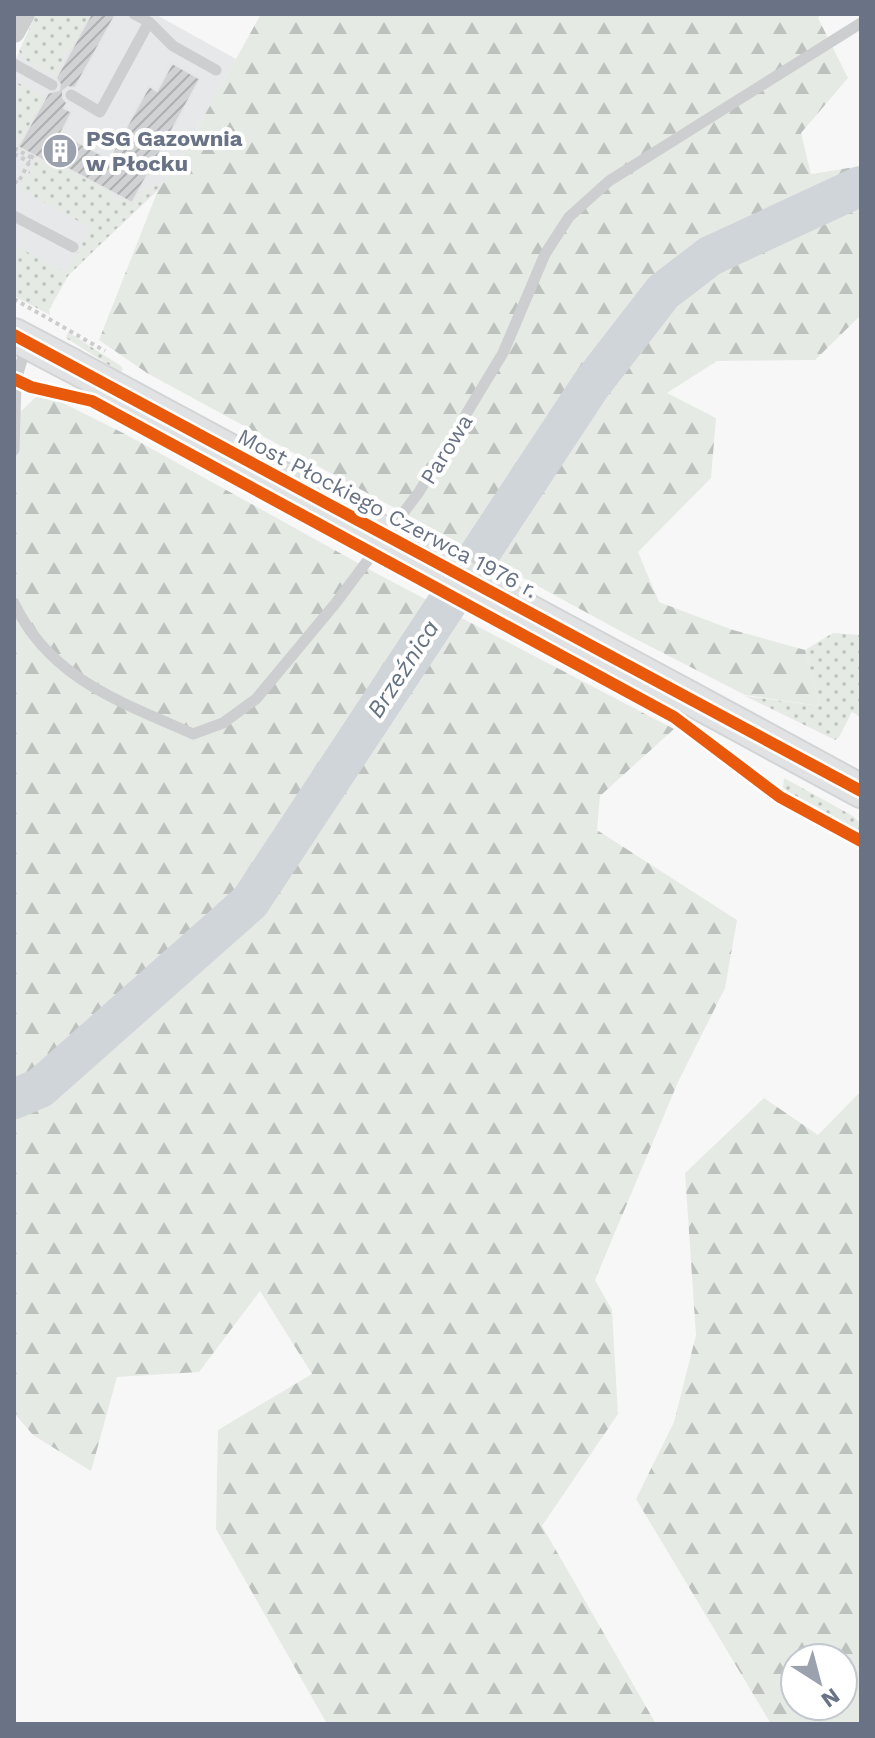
<svg xmlns="http://www.w3.org/2000/svg" width="875" height="1738" viewBox="0 0 875 1738" font-family="'Work Sans',sans-serif">
<defs>
<pattern id="grass-dots" width="8" height="8" patternUnits="userSpaceOnUse" patternTransform="scale(2)"><rect width="8" height="8" fill="#e6eae5"/><path d="M2 2h.1M6 6h.1" fill="none" stroke="#bec2bf" stroke-width="1.8" stroke-linecap="round"/></pattern>
<pattern id="forest-firs" width="22" height="20" patternUnits="userSpaceOnUse" patternTransform="scale(2)"><rect width="22" height="20" fill="#e6eae5"/><path d="M5 1l3.5 6h-7zM16 11l3.5 6h-7z" fill="#bec2bf"/></pattern>
<pattern id="building-hatch" width="6" height="6" patternUnits="userSpaceOnUse" patternTransform="scale(2)"><rect width="6" height="6" fill="#d0d2d3"/><path d="M-1 1l2-2M0 6l6-6M5 7l2-2" fill="none" stroke="#adafb1"/></pattern>
</defs>
<rect width="100%" height="100%" fill="#f7f7f7"/>
<!-- built -->
<path fill="#e7e8e9" d="M40,14H155L236,59L178,163L158,190L59,284L14,259V62Z"/>
<!-- grass -->
<path fill="url(#grass-dots)" d="M36,14H91L71,51L66,49L61,58L65,61L57,77L24,59L19,51Z
M14,76H17L18,83L46,97L18,147L14,145Z
M37,157L46,162L48,158L110,191L108,195L118,201L121,197L135,204L145,189L163,183L68,276L49,310L50,315L14,296V245L66,273L91,228L20,189Z
M68,332L121,366L123,370L120,372L66,338Z
M833,633L861,635V717L852,712L839,737L835,740L745,696L820,706L805,650Z
M784,778L853,816L859,822L860,831L787,792L783,787Z"/>
<!-- forest -->
<path fill="url(#forest-firs)" fill-rule="evenodd" d="M261,14H821L818,18L848,78L801,133L811,174L861,166V315L815,360L717,361L667,393L716,418L711,478L638,552L659,602L733,630L805,650L820,706L745,695L624,633L147,373L99,340L158,190L178,163Z
M41,392L127,435L385,578L674,729L600,796L597,830L737,920L725,988L678,1082L595,1280L612,1310L618,1414L542,1526L656,1724H327L216,1529L218,1430L312,1374L260,1291L199,1372L117,1377L91,1471L33,1435L14,1413V418Z
M861,1091V1724H771L636,1499L674,1422L696,1335L685,1173L764,1098L818,1135ZM795,1658H843V1706H795Z"/>
<g fill="none" stroke-linecap="round" stroke-linejoin="round">
<!-- river -->
<path stroke="#d0d5da" stroke-width="40" d="M14,1099L40,1088L250,902L591,385L663,292L710,256L861,186"/>
</g>
<!-- building -->
<path fill="url(#building-hatch)" stroke="#e6e6e6" stroke-width="2" d="M91,14H116L75,88L68,87L63,91V98L67,103L64,108L72,112L61,133L109,159L149,86L157,91L172,63L200,79L132,203L48,158L46,162L18,147L48,93L59,90L60,84L56,78Z"/>
<g fill="none" stroke-linecap="round" stroke-linejoin="round">
<defs>
<path id="secondary" d="M14,335L71,365
M686,696L861,791"/>
</defs>
<!-- secondary casing -->
<use href="#secondary" stroke="#d3d4d5" stroke-width="36"/>
<!-- path -->
<path stroke="#ccc" stroke-width="4" stroke-dasharray="4 4" stroke-linecap="butt" d="M14,148L32,158
M14,154L30,162
M14,181L18,183L33,155
M14,299L105,351"/>
<!-- lane -->
<path stroke="#cdced0" stroke-width="11" d="M149,22L173,46L216,70
M14,64L52,85
M71,95L100,112L149,22L134,14
M14,216L73,247
M14,450L16,380L27,343
M14,603C50,679 121,702 193,734L223,723L256,699L335,604L419,492L503,353L545,254L569,217L609,181L861,23"/>
<!-- street -->
<path stroke="#cdced0" stroke-width="22" d="M14,32L24,14"/>
<!-- secondary -->
<use href="#secondary" stroke="#e1e2e3" stroke-width="32"/>
<defs>
<path id="secondary-bridge" d="M71,365L686,696"/>
</defs>
<!-- secondary-bridge casing -->
<use href="#secondary-bridge" stroke="#d3d4d5" stroke-width="36" stroke-linecap="butt"/>
<!-- secondary-bridge -->
<use href="#secondary-bridge" stroke="#e1e2e3" stroke-width="32"/>
<defs>
<path id="cycleway" d="M14,335L861,791
M14,379L31,387L92,401L674,717L780,797L861,841"/>
</defs>
<!-- cycleway casing -->
<use href="#cycleway" stroke="#fff" stroke-width="17"/>
<!-- cycleway -->
<use href="#cycleway" stroke="#e8590c" stroke-width="12"/>
</g>
<!-- icons -->
<defs>
<symbol id="building-disc" viewBox="-11 -11 22 22"><circle r="9.5" fill="#9ba1ad" stroke="#fff"/><path d="M-4-6H4V6H1V3H-1V6H-4ZM-2.5-4.3h1.7v1.8h-1.7ZM.8-4.3h1.7v1.8H.8ZM-2.5-1h1.7V.8h-1.7ZM.8-1h1.7V.8H.8Z" fill="#fff"/></symbol>
</defs>
<g fill-rule="evenodd">
<use href="#building-disc" x="40" y="131" width="40" height="40"/>
</g>
<g text-anchor="middle" stroke-width="8" stroke-linejoin="round" paint-order="stroke">
<!-- poi labels -->
<g font-size="22" font-weight="bold" fill="#697385" stroke="#fff" text-anchor="start">
<text x="86" y="146">PSG Gazownia<tspan x="86" dy="25">w Płocku</tspan></text>
</g>
<!-- street labels -->
<g font-size="22" fill="#697385" stroke="#fff">
<text transform="translate(446 449) rotate(-58)" y="8">Parowa</text>
<text transform="translate(388 513) rotate(28)" y="8">Most Płockiego Czerwca 1976 r.</text>
</g>
<!-- water labels -->
<g font-size="24" font-style="italic" fill="#647380" stroke="#fff">
<text transform="translate(403 669) rotate(-57)" y="8">Brzeźnica</text>
</g>
</g>
<!-- border -->
<rect width="875" height="1738" fill="none" stroke="#697385" stroke-width="32"/>
<!-- north arrow -->
<g transform="translate(819 1682) rotate(144)"><circle r="38" fill="#ffffff" stroke="#c3c7ce" stroke-width="2"/>
<path d="M0-6L14 30L0 20L-14 30Z" fill="#9ba1ad"/>
<text y="-12" font-size="22" font-weight="bold" text-anchor="middle" fill="#697385">N</text>
</g>
</svg>
